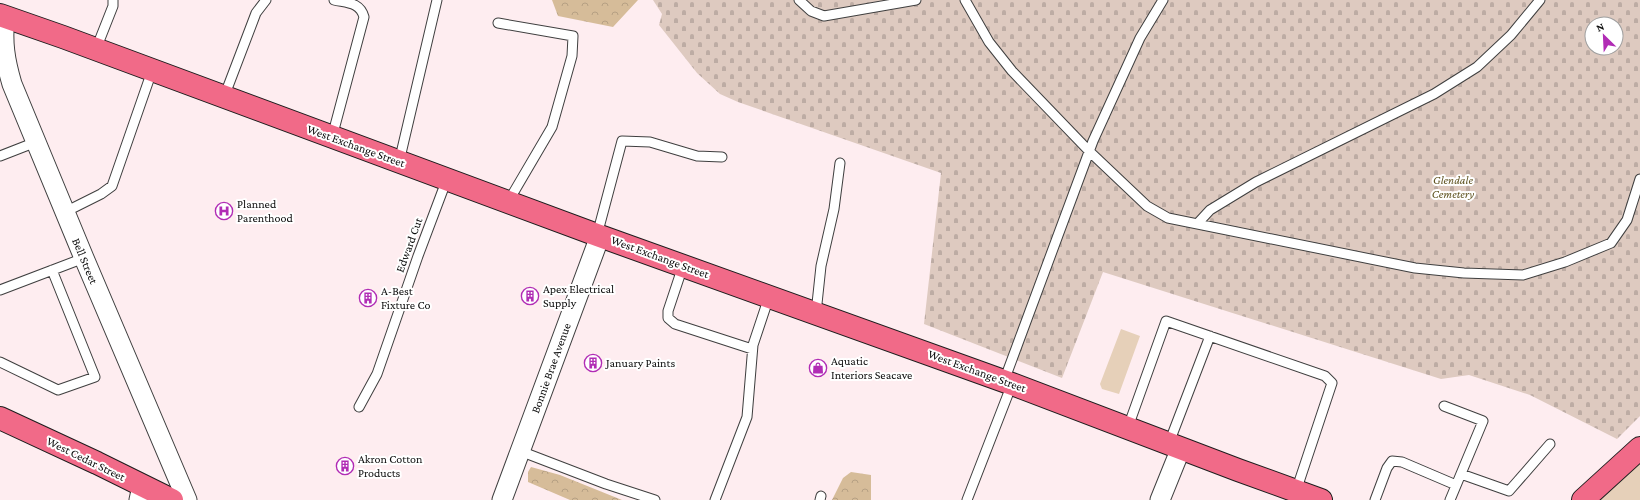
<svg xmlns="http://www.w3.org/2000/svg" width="1640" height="500" viewBox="0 0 1640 500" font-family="'Crimson Pro',serif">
<defs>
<pattern id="forest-crowns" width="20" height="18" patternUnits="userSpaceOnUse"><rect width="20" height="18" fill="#d6bc99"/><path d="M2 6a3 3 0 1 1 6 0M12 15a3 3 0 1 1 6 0" fill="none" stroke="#b6a083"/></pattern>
<pattern id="cemetery-stones" width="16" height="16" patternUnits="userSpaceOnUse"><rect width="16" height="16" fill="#decac0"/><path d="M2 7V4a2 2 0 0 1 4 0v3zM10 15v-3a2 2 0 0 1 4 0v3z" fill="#bdaca4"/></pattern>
</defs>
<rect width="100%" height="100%" fill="#feedf0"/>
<!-- green -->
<path fill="#e6d0b9" d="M1121,329L1140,336L1119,394L1102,389L1100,384Z
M1640,463V500H1600Z"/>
<!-- forest -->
<path fill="url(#forest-crowns)" d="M552,0H638L613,27L558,16Z
M531,467L560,475L622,500H570L528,482V472Z
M851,472L871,475V500H832L843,478Z"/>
<!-- cemetery -->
<path fill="url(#cemetery-stones)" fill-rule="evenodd" d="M653,0H1640V416L1617,439L1530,395L1469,375L1441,379L1103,272L1062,378L924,324L941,173L738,102L720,94L697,73L659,25L662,14ZM1592,24H1616V48H1592Z"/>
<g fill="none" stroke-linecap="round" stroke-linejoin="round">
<defs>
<path id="service" d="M799,0L811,11L824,16L916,0
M965,0L989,42L1012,71L1089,151L1147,206L1168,218L1415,268L1464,273L1523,275L1565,262L1611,243L1627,220L1640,179
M498,23L573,36L572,56L552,127L508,202
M96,49L113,6V0
M224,97L256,13L266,0
M332,137L364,17C360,2 347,3 334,0
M0,156L36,142
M399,162L437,0
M65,212L101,194L112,186L152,71
M1198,223L1210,210L1256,182L1434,94L1477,67L1511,35L1540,0
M597,235L622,141L650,142L697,156L722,157
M683,266L668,311V318L675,324L752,349
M0,290L84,258
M816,313L821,266L834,209L840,163
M0,362L58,390L95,377L52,270
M1004,381L1093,141L1140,38L1163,0
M1444,406L1483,421L1450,500
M359,407L377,374L418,256L447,179
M1128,427L1166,321L1325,376L1332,383L1296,491
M1169,443L1210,336
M520,451L606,484L655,500
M1461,474L1509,491L1550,444
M715,500L747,417L753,345L769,297
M820,500L821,496
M967,500L1012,384
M1375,500L1387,468L1392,461L1402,462L1456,485"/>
<path id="minor" d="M5,17C2,42 5,60 12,84L84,258L187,500
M139,500L142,486
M502,500L600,236
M1160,500L1181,448"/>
<path id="primary" d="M0,15L63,37L597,235L1012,384L1238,470L1321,500
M0,418L97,463L172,500
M1583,500L1640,448"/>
</defs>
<!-- service casing -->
<use href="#service" stroke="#3f3f3f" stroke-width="11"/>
<!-- minor casing -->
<use href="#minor" stroke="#3f3f3f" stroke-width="21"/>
<!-- primary casing -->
<use href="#primary" stroke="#1d1d1d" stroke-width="24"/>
<!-- service -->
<use href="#service" stroke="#fff" stroke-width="9"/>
<!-- minor -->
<use href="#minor" stroke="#fff" stroke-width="19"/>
<!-- primary -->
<use href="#primary" stroke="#f16a88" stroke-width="22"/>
</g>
<!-- icons -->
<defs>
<symbol id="hospital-ring" viewBox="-11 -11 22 22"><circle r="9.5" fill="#fff" stroke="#b12cb5" stroke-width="1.5"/><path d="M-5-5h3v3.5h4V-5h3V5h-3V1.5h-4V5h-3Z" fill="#b12cb5"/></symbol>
<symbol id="building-ring" viewBox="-11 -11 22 22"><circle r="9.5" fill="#fff" stroke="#b12cb5" stroke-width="1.5"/><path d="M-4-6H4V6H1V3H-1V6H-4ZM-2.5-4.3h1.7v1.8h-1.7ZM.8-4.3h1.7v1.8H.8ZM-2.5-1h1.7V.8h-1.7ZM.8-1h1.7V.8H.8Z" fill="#b12cb5"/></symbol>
<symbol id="shop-ring" viewBox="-11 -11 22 22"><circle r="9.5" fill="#fff" stroke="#b12cb5" stroke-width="1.5"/><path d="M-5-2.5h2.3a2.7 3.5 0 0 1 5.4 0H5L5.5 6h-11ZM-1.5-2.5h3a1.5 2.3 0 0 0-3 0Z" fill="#b12cb5"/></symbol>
</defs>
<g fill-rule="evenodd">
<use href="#hospital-ring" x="214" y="201" width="20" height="20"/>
<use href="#building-ring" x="520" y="286" width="20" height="20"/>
<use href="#building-ring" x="358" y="288" width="20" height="20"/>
<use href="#building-ring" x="583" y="353" width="20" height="20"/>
<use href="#shop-ring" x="808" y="358" width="20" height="20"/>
<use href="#building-ring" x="335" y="456" width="20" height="20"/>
</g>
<g text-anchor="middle" stroke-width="4" stroke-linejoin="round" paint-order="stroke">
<!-- street labels -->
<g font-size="12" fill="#0c0c0c" stroke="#fff">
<text transform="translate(356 146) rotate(20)" y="4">West Exchange Street</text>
<text transform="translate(409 245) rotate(-70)" y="4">Edward Cut</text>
<text transform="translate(660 257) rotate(20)" y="4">West Exchange Street</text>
<text transform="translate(85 261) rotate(67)" y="4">Bell Street</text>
<text transform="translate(551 368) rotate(-70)" y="4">Bonnie Brae Avenue</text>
<text transform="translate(977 371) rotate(20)" y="4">West Exchange Street</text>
<text transform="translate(86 459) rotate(26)" y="4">West Cedar Street</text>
</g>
<!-- park labels -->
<g font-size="12" font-style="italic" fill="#605421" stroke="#fff">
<text x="1453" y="184">Glendale<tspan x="1453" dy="14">Cemetery</tspan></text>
</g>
<!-- poi labels -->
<g font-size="12" fill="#0c0c0c" stroke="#fff" text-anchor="start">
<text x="237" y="208">Planned<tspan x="237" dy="14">Parenthood</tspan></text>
<text x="543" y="293">Apex Electrical<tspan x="543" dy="14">Supply</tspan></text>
<text x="381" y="295">A-Best<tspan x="381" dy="14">Fixture Co</tspan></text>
<text x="831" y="365">Aquatic<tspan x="831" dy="14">Interiors Seacave</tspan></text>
<text x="606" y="367">January Paints</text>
<text x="358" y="463">Akron Cotton<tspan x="358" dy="14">Products</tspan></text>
</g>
</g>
<!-- north arrow -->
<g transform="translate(1604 36) rotate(336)"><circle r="19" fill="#ffffff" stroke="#9e9e9e"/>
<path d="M0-3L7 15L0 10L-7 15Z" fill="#b12cb5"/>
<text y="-6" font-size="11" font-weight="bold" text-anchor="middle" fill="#0c0c0c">N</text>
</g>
</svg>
